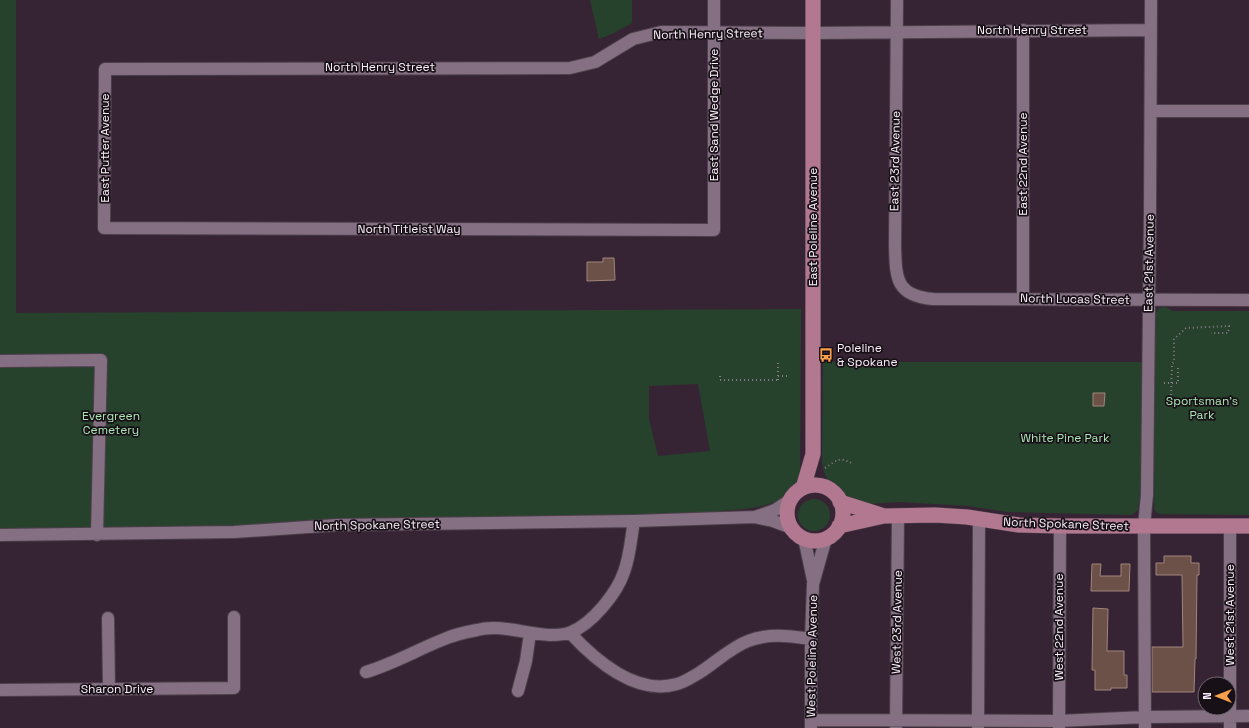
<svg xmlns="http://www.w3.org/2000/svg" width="1249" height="728" viewBox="0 0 1249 728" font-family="'Space Grotesk',sans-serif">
<rect width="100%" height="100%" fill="#362434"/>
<!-- green -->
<path fill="#27422c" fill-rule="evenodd" d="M0,0H16V313L801,309L800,473C791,509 750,508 721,511V518L0,535ZM698,384L710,451L658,456L649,419V386Z
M590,0H632V23L612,34L599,39Z
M1166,307L1173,311H1249V515L1160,514L1156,512L1154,508L1155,313L1159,308Z
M823,362H1142L1141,486L1138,510L1132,515L1008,512L968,506L900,502L869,504L841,496L828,480L824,472L822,462Z
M798 515a16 16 0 1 1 32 0a16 16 0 1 1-32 0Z"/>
<!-- building -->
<path fill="#6b5148" stroke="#a2857c" d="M603,258H614L615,280L587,281V262H603Z
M1093,393H1105L1104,406H1093Z
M1164,556H1191V563H1199V575H1197L1196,659H1195L1194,692H1152V647H1183L1182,575H1156V563H1164Z
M1092,564H1101L1100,576H1121V564H1130L1129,591H1091Z
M1093,608L1108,609L1107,651H1124V675H1127V688H1111V690H1095V670H1092Z"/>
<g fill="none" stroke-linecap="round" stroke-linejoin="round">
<defs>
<path id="minor" d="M714,0V230L104,228L105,69L570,68L595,62L633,39L661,32L813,33L1151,30
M897,0L895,246C896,277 895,296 933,299L1249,300
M1151,111H1249
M1023,298V30
M0,361L101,360L97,535
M755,517L775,510L790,500
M0,535L234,532L337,525L634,521L754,517L773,521L792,528
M804,538L813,580
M108,618L109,689
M570,633C596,661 636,696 677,684C685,682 692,677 699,673C715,663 730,648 748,641C769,633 789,636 811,639
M366,672C393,664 417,650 442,640C453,635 466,632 477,630C501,624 526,634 550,635C556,635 565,635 571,632C592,624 617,593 624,572C630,556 631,538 634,521
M0,690L234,688V617
M518,691L526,661L530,633
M811,720L1059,721L1145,717L1249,716
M811,727V639L813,584L826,538
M896,728L898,516
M978,728L979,518
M1059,728L1060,526
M1145,728L1144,526L1147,495L1150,211L1151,0
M1230,728V526"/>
<path id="major" d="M787 513a28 28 0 1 1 56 0a28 28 0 1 1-56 0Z
M803,488L813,454V0
M840,502L884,516
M839,526L884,516L935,515L967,517L1019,525L1060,526H1249"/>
</defs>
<!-- minor casing -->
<use href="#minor" stroke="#4e3f4c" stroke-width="14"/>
<!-- major casing -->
<use href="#major" stroke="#4e3f4c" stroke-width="16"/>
<!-- path -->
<path stroke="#897a88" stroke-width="2" stroke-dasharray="1 3" stroke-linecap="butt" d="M720,376V380H778
M778,376H790
M778,380V360
M1164,383H1178V365
M1171,395L1172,364L1174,362V339L1186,328L1229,326L1228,333H1211
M825,468C838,460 838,456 853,464"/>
<!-- minor -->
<use href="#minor" stroke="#847082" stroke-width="12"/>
<!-- major -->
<use href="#major" stroke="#b1788f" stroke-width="15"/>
</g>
<!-- icons -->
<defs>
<symbol id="bus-bare" viewBox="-9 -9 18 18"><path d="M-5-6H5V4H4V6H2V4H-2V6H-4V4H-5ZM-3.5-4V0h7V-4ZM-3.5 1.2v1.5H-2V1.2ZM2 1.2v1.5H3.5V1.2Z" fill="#f9a04d" stroke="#181017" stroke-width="2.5" paint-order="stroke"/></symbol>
</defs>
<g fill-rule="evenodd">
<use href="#bus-bare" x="816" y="345" width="20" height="20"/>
</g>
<g text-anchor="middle" stroke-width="3.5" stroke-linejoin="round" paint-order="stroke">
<!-- street labels -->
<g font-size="12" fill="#fbeffa" stroke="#181017">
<text x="1032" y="34">North Henry Street</text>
<text transform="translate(708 34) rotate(-1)" y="4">North Henry Street</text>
<text x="380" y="71">North Henry Street</text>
<text transform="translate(714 115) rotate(-90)" y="4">East Sand Wedge Drive</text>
<text transform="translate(105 148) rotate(-90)" y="4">East Putter Avenue</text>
<text transform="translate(895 161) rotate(-89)" y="4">East 23rd Avenue</text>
<text transform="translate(1023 164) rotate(-90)" y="4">East 22nd Avenue</text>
<text transform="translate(813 227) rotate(-90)" y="4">East Poleline Avenue</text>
<text x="409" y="233">North Titleist Way</text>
<text transform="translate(1149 263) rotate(-89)" y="4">East 21st Avenue</text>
<text transform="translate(1075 299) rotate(1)" y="4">North Lucas Street</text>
<text transform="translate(1066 524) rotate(2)" y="4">North Spokane Street</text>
<text transform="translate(377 525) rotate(-1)" y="4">North Spokane Street</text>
<text transform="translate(1230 615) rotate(-90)" y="4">West 21st Avenue</text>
<text transform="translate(897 622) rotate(-89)" y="4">West 23rd Avenue</text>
<text transform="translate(1059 627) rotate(-90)" y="4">West 22nd Avenue</text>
<text transform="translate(812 656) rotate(-89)" y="4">West Poleline Avenue</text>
<text x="117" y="693">Sharon Drive</text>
</g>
<!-- poi labels -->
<g font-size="12" fill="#fbeffa" stroke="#181017" text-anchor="start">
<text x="837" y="352">Poleline<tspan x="837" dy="14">&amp; Spokane</tspan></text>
</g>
<!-- park labels -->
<g font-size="12" fill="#aae6b4" stroke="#181017">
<text x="1202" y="405">Sportsman's<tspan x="1202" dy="14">Park</tspan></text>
<text x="111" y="420">Evergreen<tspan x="111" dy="14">Cemetery</tspan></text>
<text x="1065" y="442">White Pine Park</text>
</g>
</g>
<!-- north arrow -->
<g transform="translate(1217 696) rotate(270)"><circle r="19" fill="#181017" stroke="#736972"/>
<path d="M0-3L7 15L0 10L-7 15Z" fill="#f9a04d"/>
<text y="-6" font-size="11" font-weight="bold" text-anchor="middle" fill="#fbeffa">N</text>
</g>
</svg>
